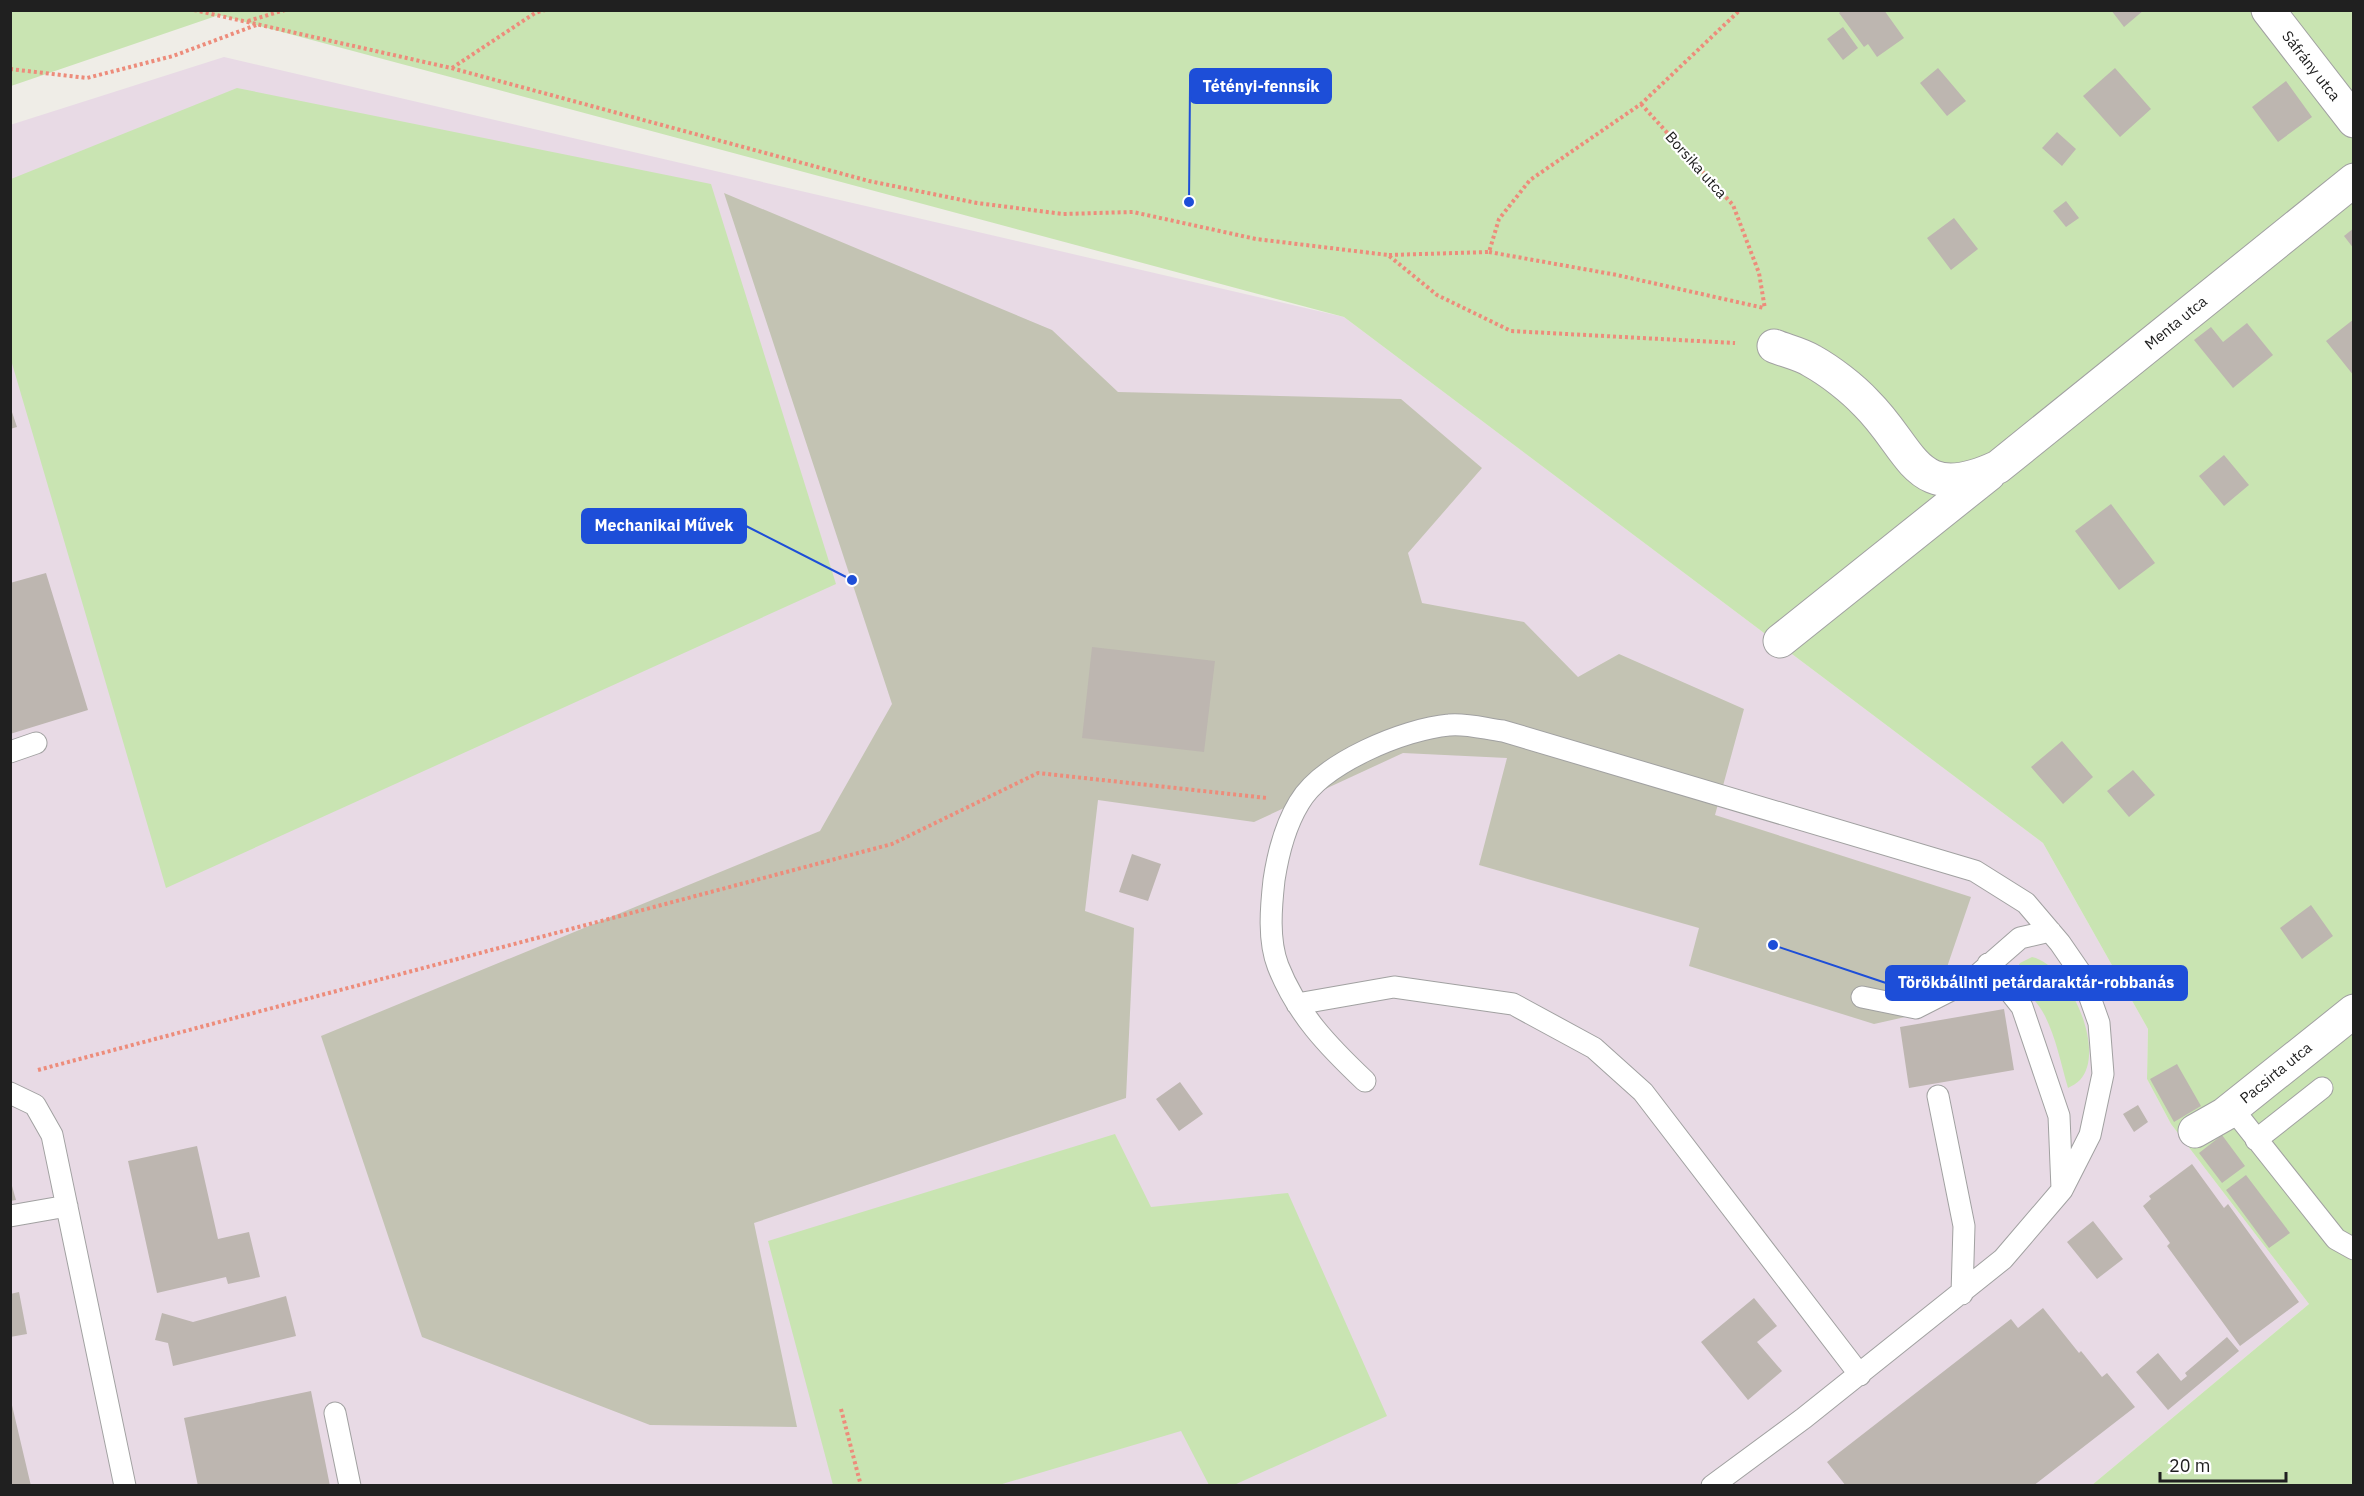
<svg xmlns="http://www.w3.org/2000/svg" width="2364" height="1496" viewBox="0 0 2364 1496" font-family="'IBM Plex Sans',sans-serif">
<rect width="100%" height="100%" fill="#efede7"/>
<!-- industrial -->
<path fill="#e8dae5" d="M224,57L1344,317L2043,843L2148,1029L2147,1079L2171,1124L2309,1304L2092,1485H11L10,125Z"/>
<!-- construction -->
<path fill="#c3c3b3" d="M724,193L1052,330L1118,392L1401,399L1482,468L1408,553L1422,603L1524,622L1578,677L1619,654L1744,709L1715,815L1971,897L1932,1011L1874,1024L1689,966L1699,928L1479,865L1507,758L1403,753L1254,822L1098,800L1085,911L1134,928L1126,1098L754,1223L797,1427L650,1425L422,1337L321,1036L820,831L892,704Z"/>
<!-- grass -->
<path fill="#c9e4b2" d="M10,11H2353V1485H2092L2309,1304L2171,1124L2147,1079L2148,1029L2043,843L1344,317L219,15L11,86Z
M237,88L711,184L836,584L166,888L11,360V179Z
M2032,957C2069,965 2107,1051 2080,1080C2077,1083 2072,1086 2068,1088C2061,1064 2056,1038 2045,1016C2037,999 2022,990 2014,974L2020,963Z
M1115,1134L1151,1207L1288,1193L1387,1416L1234,1485H1209L1181,1431L999,1485H833L768,1241Z"/>
<!-- building -->
<path fill="#bdb6b0" d="M1842,10H1884L1904,38L1877,57L1868,44L1864,47L1839,13Z
M2111,10H2144L2124,27Z
M1843,27L1858,48L1843,60L1827,39Z
M1938,68L1966,101L1947,116L1920,83Z
M2115,68L2151,109L2120,137L2083,96Z
M2286,81L2312,117L2278,142L2252,107Z
M2057,132L2076,149L2062,166L2042,148Z
M2066,201L2079,218L2066,227L2053,211Z
M1954,218L1978,249L1951,270L1927,238Z
M2354,228V249L2344,236Z
M2354,319V376L2326,341Z
M2247,323L2273,355L2233,388L2194,340L2211,327L2223,342Z
M10,406L17,427L10,429Z
M2224,455L2249,485L2224,506L2199,476Z
M2111,504L2155,563L2119,590L2075,531Z
M46,573L88,710L10,734V583Z
M1092,647L1215,661L1204,752L1082,738Z
M2062,741L2093,777L2063,804L2031,767Z
M2133,770L2155,795L2129,817L2107,791Z
M1132,854L1161,864L1148,901L1119,892Z
M2311,905L2333,936L2302,959L2280,928Z
M2004,1009L2014,1070L1909,1088L1900,1027Z
M2177,1064L2201,1106L2174,1122L2150,1079Z
M1180,1082L1203,1114L1179,1131L1156,1099Z
M2138,1105L2148,1122L2134,1132L2123,1114Z
M2222,1135L2245,1166L2222,1183L2199,1153Z
M197,1146L218,1239L249,1232L260,1277L228,1284L226,1277L157,1293L128,1161Z
M2192,1164L2224,1208L2228,1204L2299,1302L2240,1346L2167,1246L2170,1243L2143,1206L2151,1199L2149,1196Z
M2246,1175L2290,1233L2269,1248L2226,1190Z
M10,1179L16,1200L10,1201Z
M2093,1221L2123,1259L2097,1279L2067,1242Z
M19,1292L27,1334L10,1337V1294Z
M286,1296L296,1336L173,1366L168,1343L155,1340L162,1313L193,1322Z
M1754,1298L1777,1326L1757,1342L1782,1371L1748,1400L1701,1342Z
M2043,1308L2079,1353L2081,1351L2102,1377L2107,1373L2135,1407L2033,1486H1846L1827,1462L2011,1319L2018,1328Z
M2227,1337L2239,1351L2168,1410L2136,1372L2158,1353L2181,1381L2187,1376L2185,1373Z
M311,1391L330,1486H198L184,1418Z
M10,1401H11L31,1486H10Z"/>
<g fill="none" stroke-linecap="round" stroke-linejoin="round">
<defs>
<path id="service" d="M10,752L36,743
M1988,964L2022,1007L2059,1116L2062,1189
M1862,997L1916,1008L1973,979L2020,938L2050,931
M1297,1004L1394,987L1513,1004L1594,1048L1643,1092L1860,1375
M1365,1081C1328,1046 1297,1014 1278,966C1268,940 1271,907 1274,880C1278,854 1285,826 1299,803C1322,763 1404,729 1449,725C1466,723 1486,729 1503,731L1975,871L2026,903L2060,943L2082,975L2099,1023L2103,1074L2090,1135L2062,1190L2003,1259L1804,1418L1712,1486
M10,1093L35,1105L52,1135L125,1486
M1938,1096L1964,1226L1962,1294
M2232,1108L2336,1239L2354,1249
M2256,1140L2322,1088
M10,1216L67,1206
M335,1413L350,1486"/>
<path id="minor" d="M2268,10L2354,121
M1774,346C1786,351 1801,354 1812,361C1830,371 1852,388 1866,403C1914,450 1914,506 1998,467L2354,180
M1780,641L1989,474
M2195,1131L2225,1114L2354,1011"/>
</defs>
<!-- service casing -->
<use href="#service" stroke="#a1a1a1" stroke-width="23"/>
<!-- minor casing -->
<use href="#minor" stroke="#a1a1a1" stroke-width="35"/>
<!-- path -->
<path stroke="#ed8c7b" stroke-width="4" stroke-dasharray="3 3" stroke-linecap="butt" d="M194,10L451,68L869,181L977,203L1063,214L1133,212L1256,239L1388,255L1437,295L1511,331L1735,343
M248,21L285,10
M452,68L535,13L545,10
M10,69L87,78L173,56L259,24
M1641,104L1733,205L1759,273L1765,309
M1489,252L1617,275L1764,308
M1389,255L1489,252L1499,219L1530,180L1641,104L1740,10
M38,1070L892,844L1038,773L1267,798
M841,1409L861,1486"/>
<!-- service -->
<use href="#service" stroke="#fff" stroke-width="21"/>
<!-- minor -->
<use href="#minor" stroke="#fff" stroke-width="33"/>
</g>
<g text-anchor="middle" stroke-width="4.5" stroke-linejoin="round" paint-order="stroke">
<!-- street labels -->
<g font-size="15" fill="#202020" stroke="#fff">
<text transform="translate(2311 66) rotate(52)" y="5">Sáfrány utca</text>
<text transform="translate(1696 165) rotate(48)" y="5">Borsika utca</text>
<text transform="translate(2176 323) rotate(-39)" y="5">Menta utca</text>
<text transform="translate(2276 1073) rotate(-39)" y="5">Pacsirta utca</text>
</g>
</g>
<!-- callouts -->
<path fill="none" stroke="#1d4ed8" stroke-width="2" d="M1189 202L1190 86M852 580L746 526M1773 945L1886 983"/>
<g fill="#1d4ed8" stroke="#fff" stroke-width="2">
<circle cx="1189" cy="202" r="6"/>
<circle cx="852" cy="580" r="6"/>
<circle cx="1773" cy="945" r="6"/>
</g>
<g fill="#1d4ed8" stroke="#1d4ed8" stroke-width="2">
<rect x="1190" y="69" width="141" height="34" rx="6"/>
<rect x="582" y="509" width="164" height="34" rx="6"/>
<rect x="1886" y="966" width="301" height="34" rx="6"/>
</g>
<g font-size="16" text-anchor="middle" font-weight="bold" fill="#fff">
<text x="1261" y="92">Tétényi-fennsík</text>
<text x="664" y="531">Mechanikai Művek</text>
<text x="2036" y="988">Törökbálinti petárdaraktár-robbanás</text>
</g>
<!-- border -->
<rect width="2364" height="1496" fill="none" stroke="#202020" stroke-width="24"/>
<!-- scale -->
<path d="M2160 1472v9h126v-9" fill="none" stroke="#202020" stroke-width="3"/>
<text x="2169" y="1472" font-size="18" fill="#202020" stroke="#ffffff" stroke-width="4.5" paint-order="stroke">20 m</text>
</svg>
